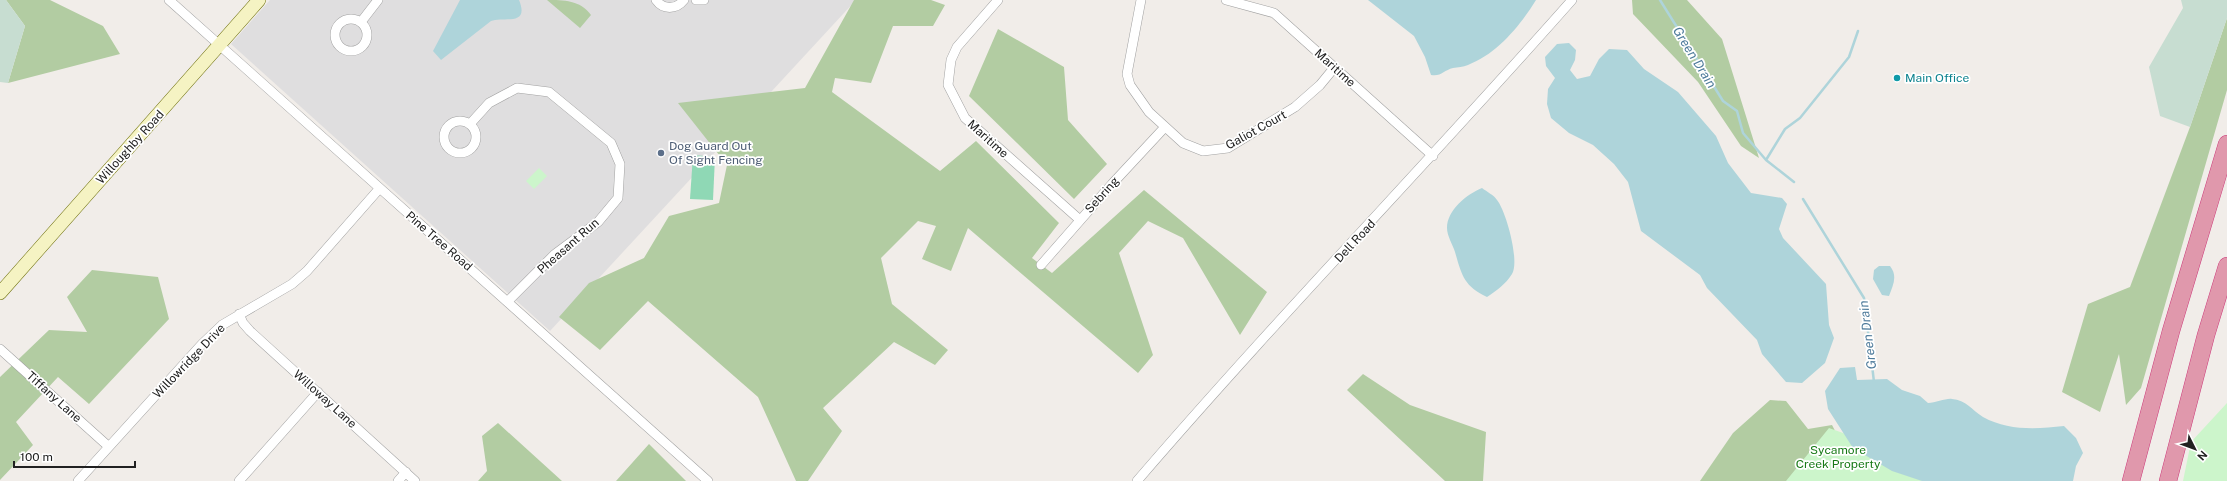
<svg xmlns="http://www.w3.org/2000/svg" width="2227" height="481" viewBox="0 0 2227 481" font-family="'Public Sans',sans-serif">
<rect width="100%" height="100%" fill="#f1ede9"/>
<!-- residential -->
<path fill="#dfdedf" d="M270,0H856L550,331L231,44Z"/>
<!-- forest -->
<path fill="#b2cca2" d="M6,0H50L103,26L120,54L8,83L25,26Z
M547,0C564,0 580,0 591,15L580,28Z
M854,0H931L945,5L933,26H893L871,83L835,78L832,92L940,171L976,141L1059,223L1032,258L1052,273L1144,190L1267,292L1240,335L1183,238L1148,221L1119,253L1153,355L1138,373L968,228L951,271L922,259L936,226L918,221L881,258L892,304L948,350L935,365L894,342L823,408L842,431L808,481H796L758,397L648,301L600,350L559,317L589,283L644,258L669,216L719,203L727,165L678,103L805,88Z
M1632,0H1687L1722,39L1759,158L1741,146L1698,82L1633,14Z
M2227,18V90L2141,388L2126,405L2119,354L2100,412L2062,392L2088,304L2130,287L2190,127Z
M998,29L1064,67L1068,120L1107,164L1074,199L969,96Z
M92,270L158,277L169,319L89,404L58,377L16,422L33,445L0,480V377L49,330L87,332L67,297Z
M1363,374L1410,405L1486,432L1483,481H1445L1347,390Z
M1770,400L1786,401L1808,429L1832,425L1843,446L1897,481H1700L1733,433Z
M498,423L562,481H478L487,471L482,436Z
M649,444L686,481H616Z"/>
<!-- wetland -->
<path fill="#c7ddd1" d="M0,0H6L25,26L8,83L0,82Z
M2181,0H2227V18L2190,127L2160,116L2149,67L2183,8Z"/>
<!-- park -->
<path fill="#ccf5cb" d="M539,168L547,176L534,189L526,181Z
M2227,403V481H2183L2191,442Z
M1829,428L1978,481H1786Z"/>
<!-- pitch -->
<path fill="#8fd8b5" d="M693,155L715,157L713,200L690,199Z"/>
<!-- water -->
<path fill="#aed4da" d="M460,0H519C530,27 503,16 491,21L441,60L433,51Z
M1368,0H1536C1520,26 1497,54 1468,65C1463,67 1458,67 1453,68C1444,70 1441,77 1431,75L1425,57L1414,36Z
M1569,43L1576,50L1575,60L1570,70L1577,79L1590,76L1599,59L1609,49L1627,50L1644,69L1678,92L1716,136L1728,163L1751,193L1782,198L1787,204L1779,229L1783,238L1826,284L1829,325L1834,338L1825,363L1802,383L1786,382L1762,354L1757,340L1707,288L1700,275L1641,231L1628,182L1614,164L1593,145L1569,133L1551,118L1547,104L1548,89L1555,78L1546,66L1545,57L1557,44Z
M1482,188C1487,192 1494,195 1497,200C1506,211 1520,261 1512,274C1506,284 1496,291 1487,297C1464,286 1462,276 1455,252C1453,245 1447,236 1447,228C1447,210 1467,194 1482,188Z
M1879,266H1890C1898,276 1893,285 1889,296L1882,295L1873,279L1874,270Z
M1855,367L1857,380L1887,379L1902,390L1920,396L1928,403C1936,403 1946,398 1952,399C1966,400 1972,410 1983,417C2008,431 2037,429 2064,426L2076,438L2083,453L2076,466L2073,481H1922L1892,471L1853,448L1828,409L1825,391L1840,368Z"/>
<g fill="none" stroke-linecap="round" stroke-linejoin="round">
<!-- stream -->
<path stroke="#aed4da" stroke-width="2.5" d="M1660,0L1723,101L1737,111L1743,133L1766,160L1794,182
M1766,160L1785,129L1800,118L1849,57L1858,31
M1803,199L1864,298L1874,382"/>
<defs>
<path id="street" d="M169,0L708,481
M656,0C663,10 676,10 684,0
M696,0H704
M998,0L957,47L951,60L948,85L965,118L1080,220
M1141,0L1127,74L1130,85L1149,112L1183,143L1203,151L1228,148L1295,107L1320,85L1334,68
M1226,0L1274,13L1433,156
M335 35a16 16 0 1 1 32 0a16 16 0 1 1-32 0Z
M361,22L378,0
M444 137a16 16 0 1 1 32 0a16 16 0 1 1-32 0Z
M470,124L489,103L517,88L549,92L611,143L620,164L618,198L598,222L555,254L508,301
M1041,265L1112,184L1165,127
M239,314L243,323L250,331L415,481
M0,349L108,446
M78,481L202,344L222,325L292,284L307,271L379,189
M239,481L318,392
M398,481L406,472
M1137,481C1278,317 1429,162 1572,0"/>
<path id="secondary" d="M0,293L259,0"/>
<path id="highway" d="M2131,481L2171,331L2227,144
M2168,481L2206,335L2227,266"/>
</defs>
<!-- street casing -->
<use href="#street" stroke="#a2a2a2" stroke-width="10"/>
<!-- secondary casing -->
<use href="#secondary" stroke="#70720f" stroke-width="14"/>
<!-- highway casing -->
<use href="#highway" stroke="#cc3879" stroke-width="18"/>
<!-- street -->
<use href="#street" stroke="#fff" stroke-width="9"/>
<!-- secondary -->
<use href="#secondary" stroke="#f5f3c3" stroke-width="13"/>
<!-- highway -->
<use href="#highway" stroke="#e098ac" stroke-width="17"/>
</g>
<!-- markers -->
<circle fill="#0f9aa8" stroke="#fff" stroke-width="1.5" cx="1897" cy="78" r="4"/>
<circle fill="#5c6f8a" stroke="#fff" stroke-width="1.5" cx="661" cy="153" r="4"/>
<g text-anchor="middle" stroke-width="3.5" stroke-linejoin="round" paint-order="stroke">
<!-- street labels -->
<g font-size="12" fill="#212121" stroke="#fff">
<text transform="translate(1335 68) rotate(42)" y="4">Maritime</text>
<text transform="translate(1256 130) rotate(-29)" y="4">Galiot Court</text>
<text transform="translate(988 139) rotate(42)" y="4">Maritime</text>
<text transform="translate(130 147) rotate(-48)" y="4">Willoughby Road</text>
<text transform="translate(1102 195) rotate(-48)" y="4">Sebring</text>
<text transform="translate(439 241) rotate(41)" y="4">Pine Tree Road</text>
<text transform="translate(1355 241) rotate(-47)" y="4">Dell Road</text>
<text transform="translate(568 246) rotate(-41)" y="4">Pheasant Run</text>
<text transform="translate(189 361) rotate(-46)" y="4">Willowridge Drive</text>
<text transform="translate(54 397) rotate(42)" y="4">Tiffany Lane</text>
<text transform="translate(325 399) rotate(42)" y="4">Willoway Lane</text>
</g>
<!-- culture labels -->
<g font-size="12" fill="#0d838f" stroke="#fff" text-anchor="start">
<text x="1905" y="82">Main Office</text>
</g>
<!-- service labels -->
<g font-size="12" fill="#4e5e75" stroke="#fff" text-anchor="start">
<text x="669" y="150">Dog Guard Out<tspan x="669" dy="14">Of Sight Fencing</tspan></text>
</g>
<!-- park labels -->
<g font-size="12" fill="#177916" stroke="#fff">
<text x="1838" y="454">Sycamore<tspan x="1838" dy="14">Creek Property</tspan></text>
</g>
<!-- water labels -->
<g font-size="13" font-style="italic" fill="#4e7b9b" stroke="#fff">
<text transform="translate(1695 57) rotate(58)" y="5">Green Drain</text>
<text transform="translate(1867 335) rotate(-97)" y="5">Green Drain</text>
</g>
</g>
<!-- north arrow -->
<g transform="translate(2195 449) rotate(132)" stroke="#ffffff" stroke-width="3" paint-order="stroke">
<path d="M0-3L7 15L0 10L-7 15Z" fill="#212121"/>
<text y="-6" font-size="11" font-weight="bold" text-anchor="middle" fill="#212121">N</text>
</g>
<!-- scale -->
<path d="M14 461v6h121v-6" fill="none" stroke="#212121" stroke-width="2"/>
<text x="20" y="461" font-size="12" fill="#212121" stroke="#ffffff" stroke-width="3" paint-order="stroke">100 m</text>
</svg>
